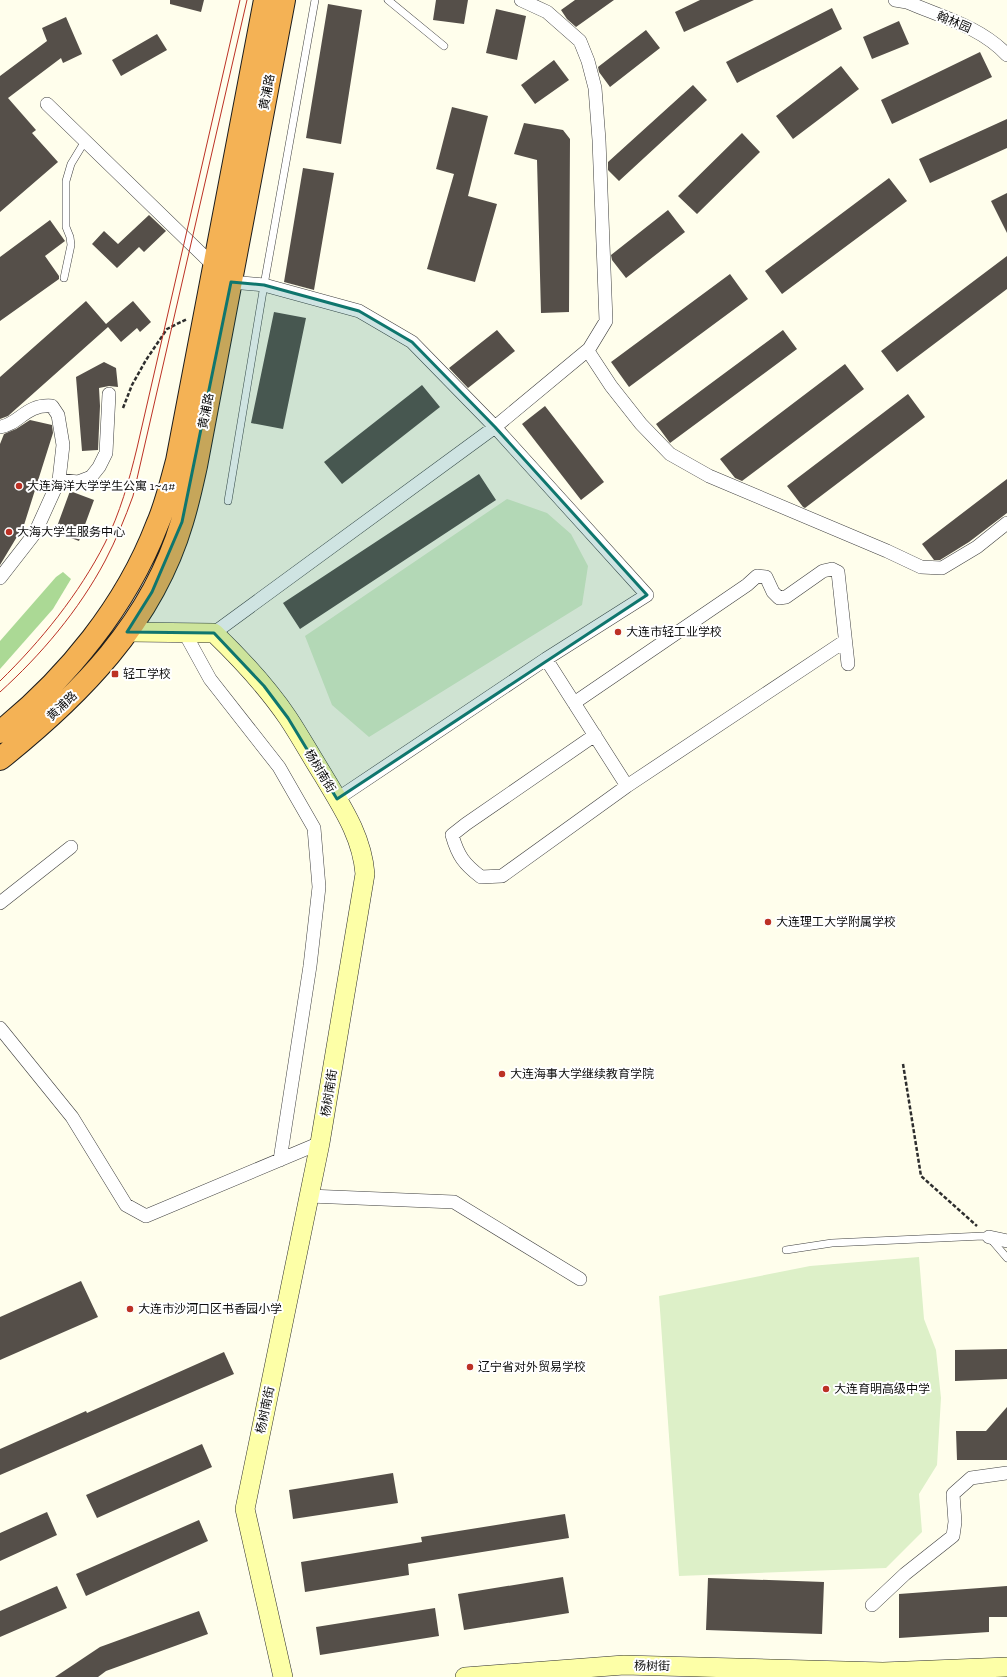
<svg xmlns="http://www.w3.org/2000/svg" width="1007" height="1677" viewBox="0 0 1007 1677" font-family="'Zilla Slab','Noto Sans SC',serif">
<rect width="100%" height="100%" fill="#fffeec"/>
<!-- forest -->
<path fill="#abd995" d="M63,572L71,579L53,609L0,669V641L56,577Z"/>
<!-- pitch -->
<path fill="#ddf0c8" d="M507,499L547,513L571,534L588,566L582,605L369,737L332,705L305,636Z
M919,1257L924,1319L936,1350L941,1398L937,1465L919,1494L922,1532L886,1568L679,1576L659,1296L810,1266Z"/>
<!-- building -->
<path fill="#554f49" d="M170,0H204L201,12L170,4Z
M436,0H468L464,24L433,20Z
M575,0H614L576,27L567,19L561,10Z
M700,0H754L684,32L675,12Z
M328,4L362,10L341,144L306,138Z
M832,8L842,29L737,83L726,62Z
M496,9L526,16L517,60L486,53Z
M66,17L82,54L63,63L61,58L8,98L36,130L32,133L58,162L0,212V76L47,41L42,28Z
M899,21L909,44L872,59L863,37Z
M646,30L660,48L610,87L599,72L598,67Z
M157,34L167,50L121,76L112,60Z
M980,52L992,77L892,124L881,100Z
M554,60L569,80L535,104L521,85Z
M841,66L859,89L793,139L776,116Z
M693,85L707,100L619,181L608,170V162Z
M452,107L488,116L468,196L497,204L475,282L427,269L454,174L436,169Z
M1007,119V148L930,183L919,159Z
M524,123L563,130L570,139L569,312L541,313L537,160L514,154Z
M742,133L760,152L697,214L678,196Z
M303,168L334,173L314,290L284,282Z
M889,178L907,201L782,294L765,271Z
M1007,193V233L991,201Z
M668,210L685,232L626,278L612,260L611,255Z
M149,215L166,231L144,252L139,247L117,268L92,244L104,231L118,244Z
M50,220L65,241L45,256L59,276V279L0,321V257Z
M1007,256V289L897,372L881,351Z
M730,274L748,299L629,387L611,362Z
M86,301L106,324L133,301L151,322L140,332L137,328L121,342L108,327L8,416L0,419V377Z
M274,312L306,318L283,429L251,423Z
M497,330L515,351L468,388L449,368Z
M783,330L797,349L670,443L656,424Z
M104,362L116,368L118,387L109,386L99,388L100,406L98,450L82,451L76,377Z
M845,364L864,389L742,481L735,478L720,459Z
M422,385L440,407L342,484L324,462Z
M908,394L925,417L805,508L803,507L787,486Z
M545,406L604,482L581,500L522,424Z
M30,420L52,425L53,433L24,525L0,565V444L4,434L16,429Z
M479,474L496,500L300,629L283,603Z
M1007,479V513L969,542L940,560H934L922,544Z
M70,491L94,500L79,541L55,532Z
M81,1281L98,1317L0,1360V1317Z
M1007,1349V1379L955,1381V1350Z
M224,1352L234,1374L0,1475V1449L86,1411L87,1413Z
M1007,1407V1460H957L956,1431H986Z
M202,1444L212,1467L97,1518L86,1495Z
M393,1473L398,1503L293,1519L289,1490Z
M47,1512L57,1535L0,1561V1533Z
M565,1514L569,1538L408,1564L409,1575L305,1592L301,1562L422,1542L421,1537Z
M199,1520L208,1541L86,1596L76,1574Z
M563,1577L569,1613L464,1630L458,1594Z
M708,1578L824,1582L822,1634L706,1630Z
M57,1586L67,1608L0,1637V1611Z
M1007,1586V1617H989V1632L899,1638V1594Z
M435,1608L439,1636L320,1655L316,1627Z
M199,1611L208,1634L106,1671L98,1677H55L100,1647Z"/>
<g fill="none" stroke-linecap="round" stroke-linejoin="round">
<defs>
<path id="lane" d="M388,0L444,46
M64,278L71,245L70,237L66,227V181L71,164L85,141
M228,501L264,285L315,0
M786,1250L832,1243L983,1236L989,1237L1007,1258"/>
<path id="street" d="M895,0L907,2C942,17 981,27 1007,55
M47,104L214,266
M231,282L264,285L359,311L412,342L495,427L647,595L546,659L337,799
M588,351L611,386L641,424L670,454L709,476L887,551L921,567L942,568L977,547L1007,523
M0,427C20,424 25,404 52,406L58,415L63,445L59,480L35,533L0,578
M59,480L78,482L91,477L99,467L106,453L109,394
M214,633L495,427L589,349L606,321L599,140L595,88L588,61L580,41L547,12L521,0
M188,639L210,679L279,767L314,828L319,887L310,966L280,1160
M546,659L627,786
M574,703L747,585L757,576L766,577L773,592L779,598L786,597L823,571L832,569L838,572L848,664
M595,735L466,824L452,835C458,856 464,864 481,877L502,876L627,786L845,641
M0,903L71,847
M0,1028L72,1117L126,1205L146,1216L320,1143
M309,1196L454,1202L580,1279
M989,1237L1007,1241
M872,1605L905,1574L953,1536L955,1522L953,1494L971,1478L1007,1473"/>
<path id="secondary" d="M127,632L214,633C241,659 267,687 288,718C300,736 311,756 323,775C342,807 362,836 365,874L320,1143L245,1509L283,1677
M465,1677L624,1665L883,1672L1007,1667"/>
<path id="highway" d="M0,732C67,678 126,606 157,525C166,505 171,483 177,461L265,0
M0,759C80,695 152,623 182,522C188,503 192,484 196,466L284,0"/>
</defs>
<!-- lane casing -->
<use href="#lane" stroke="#3f3f3f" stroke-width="8"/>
<!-- street casing -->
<use href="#street" stroke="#3f3f3f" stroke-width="14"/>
<!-- secondary casing -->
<use href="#secondary" stroke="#2e2e2e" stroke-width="20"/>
<!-- highway casing -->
<use href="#highway" stroke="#1d1d1d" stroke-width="24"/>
<!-- path -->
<path stroke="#2e2e2e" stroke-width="2.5" stroke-dasharray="4 2" stroke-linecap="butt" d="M123,408L132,385L146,360L167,329L187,319
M903,1064L921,1176L977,1226"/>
<!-- lane -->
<use href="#lane" stroke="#fff" stroke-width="7"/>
<!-- street -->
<use href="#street" stroke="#fff" stroke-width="13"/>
<!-- secondary -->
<use href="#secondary" stroke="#fdffa7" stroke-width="19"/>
<!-- highway -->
<use href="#highway" stroke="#f4b255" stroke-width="22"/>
<!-- tram -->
<path stroke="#bc3125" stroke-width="1" d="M0,681C41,641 79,594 105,543C120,513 129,481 137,448L240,0
M0,692C41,655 79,610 105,561C116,540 125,518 133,496L247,0"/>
</g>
<!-- marked area -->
<path fill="#0f766e" fill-opacity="0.2" stroke="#0f766e" stroke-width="3" stroke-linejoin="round" d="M231,282L264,285L359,311L412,342L495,427L647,595L337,799L288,718L264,686L214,633L127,632L152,592L182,522Z"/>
<!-- markers -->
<g fill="#bc3125" stroke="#fff" stroke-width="1.5">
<circle cx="19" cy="486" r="4"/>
<circle cx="9" cy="532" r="4"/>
<circle cx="618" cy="632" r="4"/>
<rect x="111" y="670" width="8" height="8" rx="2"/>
<circle cx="768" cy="922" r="4"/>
<circle cx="502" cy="1074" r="4"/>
<circle cx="130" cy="1309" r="4"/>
<circle cx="470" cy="1367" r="4"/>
<circle cx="826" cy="1389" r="4"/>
</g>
<g text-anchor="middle" stroke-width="4" stroke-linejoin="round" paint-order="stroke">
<!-- street labels -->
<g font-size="12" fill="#0c0c0c" stroke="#fff">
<text transform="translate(954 22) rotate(23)" y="4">翰林园</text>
<text transform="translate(267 92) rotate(-79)" y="4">黄浦路</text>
<text transform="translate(206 411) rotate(-79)" y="4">黄浦路</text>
<text transform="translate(62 706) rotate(-43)" y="4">黄浦路</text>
<text transform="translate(320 771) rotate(59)" y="4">杨树南街</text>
<text transform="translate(329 1093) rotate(-81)" y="4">杨树南街</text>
<text transform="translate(265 1410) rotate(-78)" y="4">杨树南街</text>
<text transform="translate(652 1666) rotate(1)" y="4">杨树街</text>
</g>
<!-- poi labels -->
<g font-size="12" fill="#0c0c0c" stroke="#fff" text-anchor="start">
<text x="27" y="490">大连海洋大学学生公寓 1~4#</text>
<text x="17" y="536">大海大学生服务中心</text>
<text x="626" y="636">大连市轻工业学校</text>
<text x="123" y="678">轻工学校</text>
<text x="776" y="926">大连理工大学附属学校</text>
<text x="510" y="1078">大连海事大学继续教育学院</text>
<text x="138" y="1313">大连市沙河口区书香园小学</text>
<text x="478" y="1371">辽宁省对外贸易学校</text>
<text x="834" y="1393">大连育明高级中学</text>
</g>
</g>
</svg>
